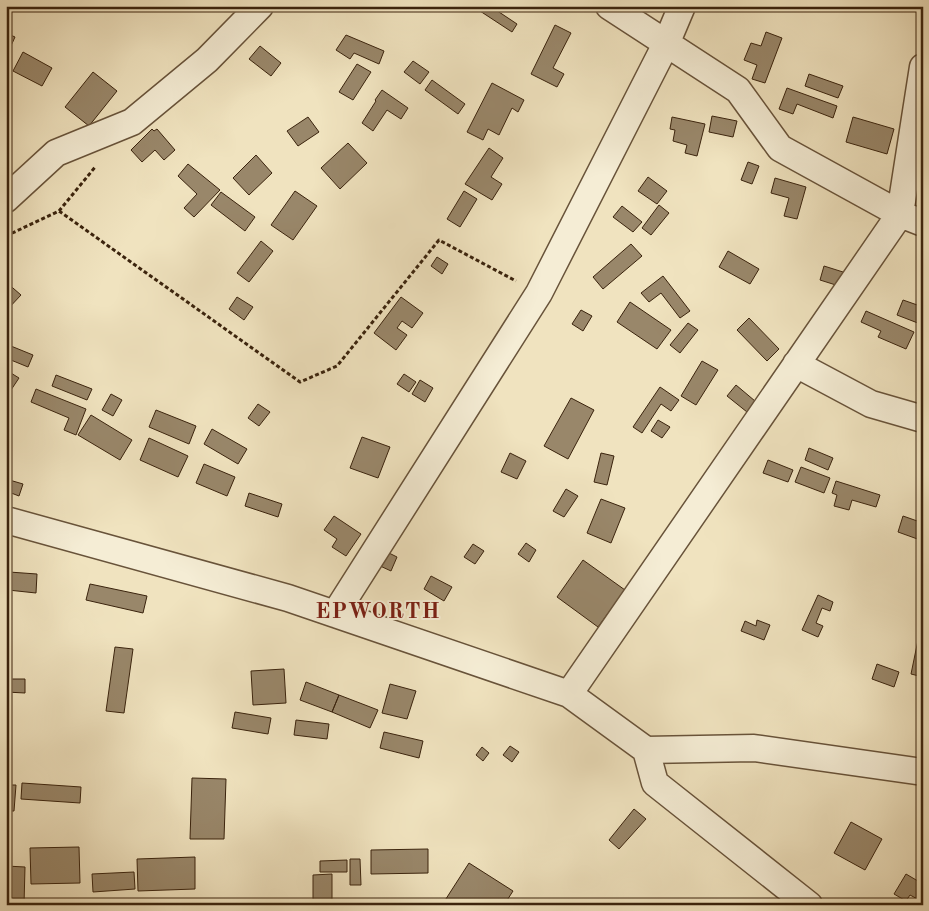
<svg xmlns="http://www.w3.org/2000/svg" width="929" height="911" viewBox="0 0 929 911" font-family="'Old Standard TT',serif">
<rect width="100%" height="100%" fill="#f0e3bf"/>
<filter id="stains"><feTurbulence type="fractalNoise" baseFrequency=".004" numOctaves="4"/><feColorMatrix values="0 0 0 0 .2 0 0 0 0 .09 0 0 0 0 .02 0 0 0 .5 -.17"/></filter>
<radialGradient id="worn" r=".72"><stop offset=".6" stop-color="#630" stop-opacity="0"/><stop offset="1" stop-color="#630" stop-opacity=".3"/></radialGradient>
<!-- building -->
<path fill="#99876a" stroke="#3a230d" d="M483,6H490L517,24L512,32L480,11Z
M555,25L571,33L553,68L564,74L557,87L531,74Z
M766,32L782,38L765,83L752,79L757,65L744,60L751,43L761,46Z
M6,33L15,37L10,48L6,47Z
M346,35L384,51L379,64L354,53L350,59L336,50Z
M260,46L281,63L271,76L249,59Z
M23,52L52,68L42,86L13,71Z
M413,61L429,72L420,84L404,72Z
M357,64L371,72L353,100L339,92Z
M93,72L117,91L89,126L65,107Z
M809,74L843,86L838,98L805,86Z
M432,80L465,104L458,114L425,90Z
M492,83L524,100L518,112L512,108L499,135L488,129L483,140L467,132Z
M787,88L837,106L833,118L797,104L793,114L779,109Z
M382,90L408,108L401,119L387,110L373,131L362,123L376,101L375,100Z
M712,116L737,121L733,137L709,132Z
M308,117L319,132L298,146L287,131Z
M672,117L705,124L697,156L685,153L687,145L673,141L675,130L670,129Z
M853,117L894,129L887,154L846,142Z
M152,129L154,131L157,129L175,150L164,160L155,150L142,162L131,150Z
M348,143L367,163L340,189L321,168Z
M489,148L503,158L491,177L502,184L492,200L465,184Z
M256,155L272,173L249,195L233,178Z
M748,162L759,166L752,184L741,180Z
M188,164L220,190L194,217L184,208L197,194L178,176Z
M648,177L667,191L657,204L638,191Z
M775,178L806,187L797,219L784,216L789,198L771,193Z
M295,191L317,206L293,240L271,225Z
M464,191L477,199L460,227L447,219Z
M221,192L255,217L245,231L211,205Z
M659,205L669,213L651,235L642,228Z
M622,206L642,222L633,232L613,217Z
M261,241L273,251L249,282L237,273Z
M631,244L642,256L603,289L593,277Z
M728,251L759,269L750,284L719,267Z
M437,257L448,264L442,274L431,266Z
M824,266L843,272L839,286L820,280Z
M663,276L690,311L680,318L661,293L649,302L641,293Z
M6,282L21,295L6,311Z
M237,297L253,307L244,320L229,309Z
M401,297L423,313L412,328L402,321L397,328L407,335L396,350L374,333Z
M903,300L923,307V325L897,315Z
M630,302L671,330L657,349L617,322Z
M581,310L592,316L583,331L572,324Z
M866,311L914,332L906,349L878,337L881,331L861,322Z
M749,318L779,349L767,361L737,330Z
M688,323L698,330L680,353L670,345Z
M6,344L33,355L28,367L6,358Z
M702,361L718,370L696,405L681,396Z
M6,370L19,378L9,393L6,391Z
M404,374L416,382L409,392L397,384Z
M56,375L92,389L87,400L52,386Z
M420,380L433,388L425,402L412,394Z
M736,385L755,401L747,412L727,396Z
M660,387L679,400L671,411L661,404L642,433L633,427Z
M36,389L86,409L76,435L64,430L69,418L31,402Z
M111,394L122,400L113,416L102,410Z
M571,398L594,410L568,459L544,446Z
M258,404L270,412L259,426L248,418Z
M156,410L196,426L189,444L149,427Z
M91,415L132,440L120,460L78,435Z
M658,420L670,427L662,438L651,431Z
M212,429L247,449L238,464L204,444Z
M362,437L390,447L378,478L350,468Z
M149,438L188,456L178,477L140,460Z
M809,448L833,458L828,470L805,460Z
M510,453L526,461L517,479L501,472Z
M601,453L614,456L607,485L594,482Z
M768,460L793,470L788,482L763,473Z
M204,464L235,477L227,496L196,483Z
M801,467L830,478L824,493L795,482Z
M6,479L23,484L19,496L6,491Z
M836,481L880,495L876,507L852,500L849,510L834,506L837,495L832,493Z
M566,489L578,496L564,517L553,511Z
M249,493L282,504L278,517L245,506Z
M601,499L625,508L611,543L587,533Z
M334,516L361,534L346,556L332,547L337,539L324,530Z
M903,516L923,523V541L898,532Z
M526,543L536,550L529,562L518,554Z
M473,544L484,551L475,564L464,557Z
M385,551L397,557L391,571L378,565Z
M583,560L625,590L598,627L557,597Z
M9,572L37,574L36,593L8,590Z
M431,576L452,587L444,601L424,589Z
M90,584L147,596L143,613L86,600Z
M818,595L833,602L830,611L822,608L816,623L823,626L818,637L802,630Z
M757,620L770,625L764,640L741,631L745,621L756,626Z
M918,640L923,641V677L911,674Z
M115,647L133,649L124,713L106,711Z
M877,664L899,672L894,687L872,679Z
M284,669L286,703L253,705L251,671Z
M6,679H25V693L6,692Z
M306,682L339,695L332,712L300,700Z
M390,684L416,691L407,719L382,713Z
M339,695L378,710L370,728L332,712Z
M235,712L271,718L268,734L232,728Z
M296,720L329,724L327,739L294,735Z
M384,732L423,741L419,758L380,748Z
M510,746L519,752L512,762L503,755Z
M482,747L489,753L483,761L476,755Z
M192,778L226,779L224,839H190Z
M22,783L81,787L80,803L21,799Z
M6,785H16L14,811H6Z
M634,809L646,819L619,849L609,840Z
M851,822L882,839L865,870L834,853Z
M79,847L80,883L31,884L30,848Z
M428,849V873L371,874V850Z
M195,857V889L138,891L137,859Z
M350,859H360L361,885H350Z
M347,860V872H320V861Z
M469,863L513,891L504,905H442Z
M6,866L25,867L24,905H8V889H6Z
M134,872L135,889L93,892L92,874Z
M332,874V901H313V875Z
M906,874L923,884V902L910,895L906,901L894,894Z
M296,900V905H265V902Z"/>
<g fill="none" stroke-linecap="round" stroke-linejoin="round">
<defs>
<path id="street" d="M609,6L738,90L780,148L900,214L923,223
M6,199L56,153L132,122L207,60L260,6
M796,364L871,404L923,419
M6,520L288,598L569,694L646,750L754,748L923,772
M335,614L539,293L666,44L682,6
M569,694L900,214L923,67
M646,750L655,783L809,905"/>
</defs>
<!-- street casing -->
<use href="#street" stroke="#68533a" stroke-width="29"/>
<!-- path -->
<path stroke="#3a230d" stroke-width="3" stroke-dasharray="4 2.5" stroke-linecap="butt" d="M59,211L300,382L337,366L439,240L516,281
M6,236L59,211L96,166"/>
<!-- street -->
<use href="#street" stroke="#f5edd5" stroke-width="26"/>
</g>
<g text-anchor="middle" stroke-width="4" stroke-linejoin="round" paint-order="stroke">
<!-- district labels -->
<g font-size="22" font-weight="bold" letter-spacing="1" fill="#7a1f14" stroke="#f5edd5">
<text x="378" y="618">EPWORTH</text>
</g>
</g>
<!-- margin -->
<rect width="929" height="911" fill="none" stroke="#f0e3bf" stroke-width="25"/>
<rect x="8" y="8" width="914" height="896" fill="none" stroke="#3a230d" stroke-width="2.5"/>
<rect x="12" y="12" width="904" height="886" fill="none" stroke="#3a230d"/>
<rect width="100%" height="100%" filter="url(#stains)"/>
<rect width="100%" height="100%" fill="url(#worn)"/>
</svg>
